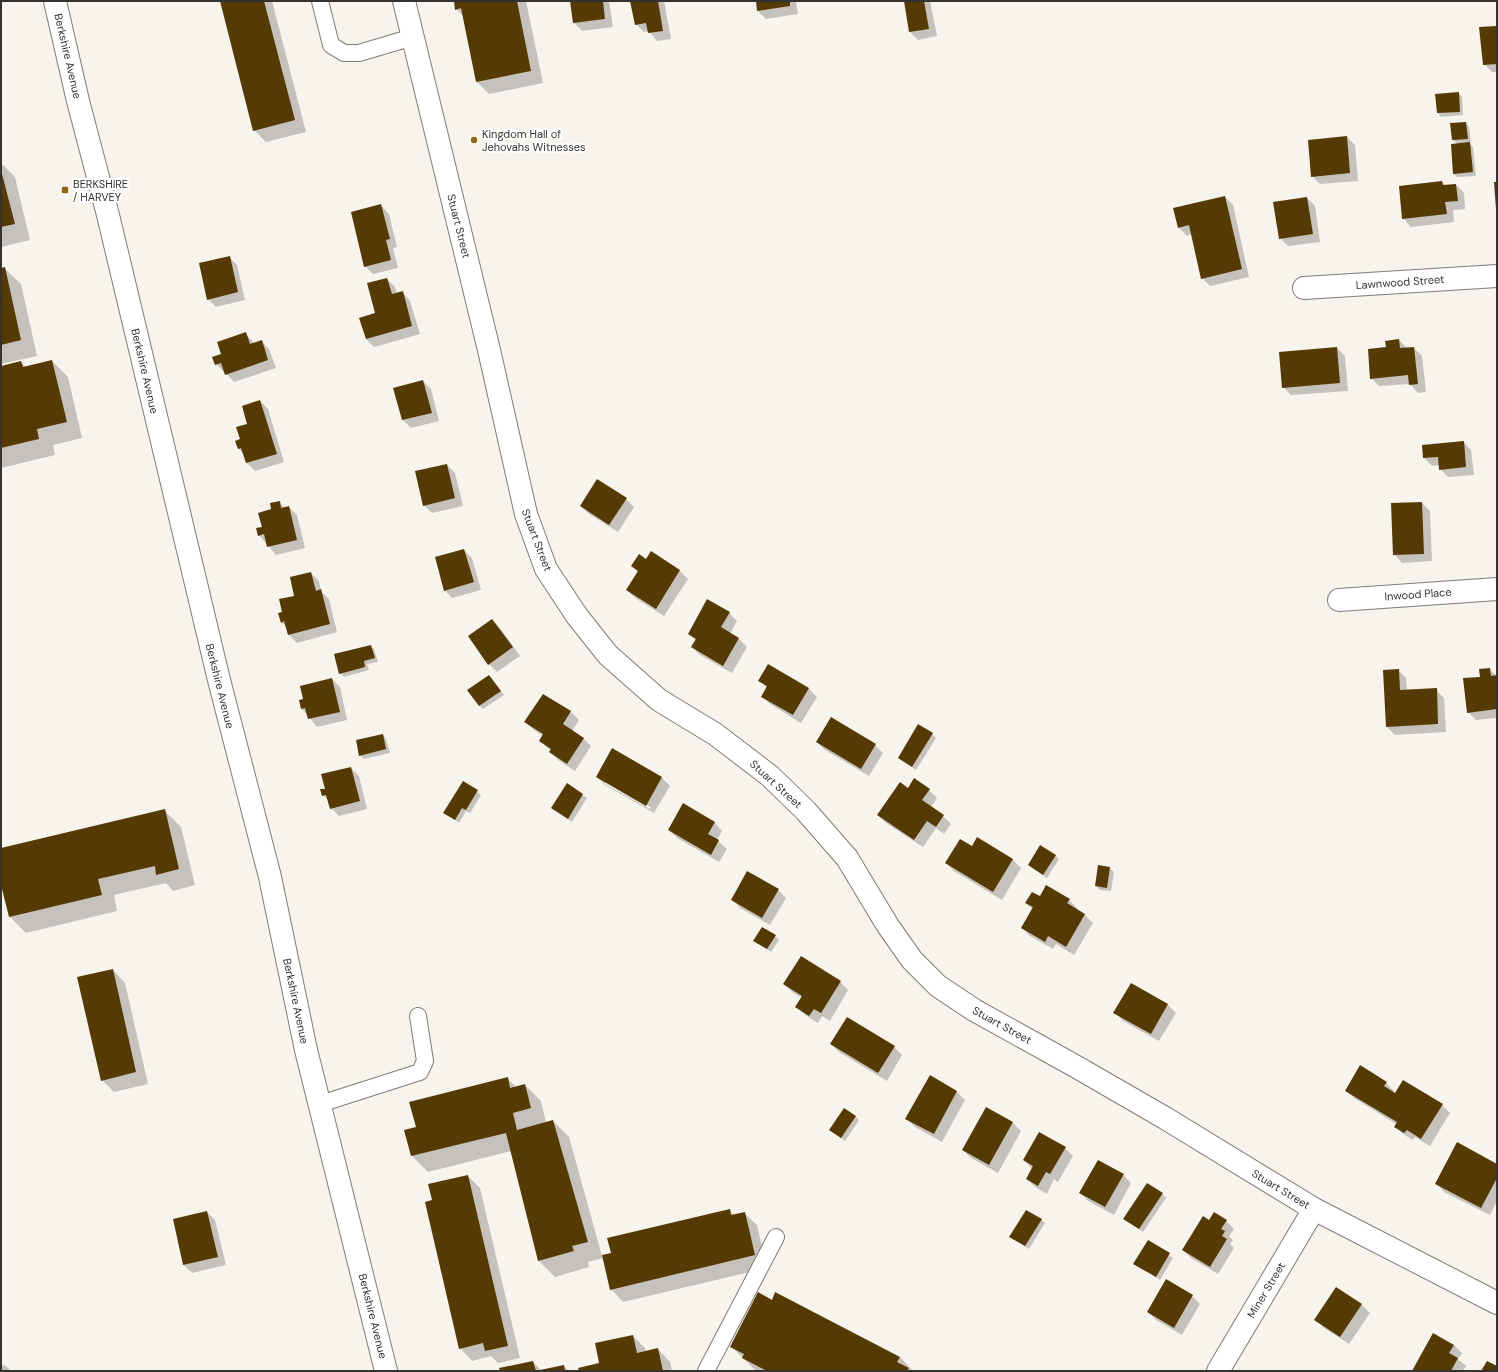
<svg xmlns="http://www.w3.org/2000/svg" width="1498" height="1372" viewBox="0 0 1498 1372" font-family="'DM Sans',sans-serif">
<rect width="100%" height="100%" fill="#f7f3ed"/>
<!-- shadow -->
<path fill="#0003" fill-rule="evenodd" d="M221,1H272L306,132L266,142L254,130Z
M455,1H526L543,83L489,94L477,82L464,17L456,9Z
M571,1H609L613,27L582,31L574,23Z
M631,1H664L671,39L657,41L649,31L644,32L636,24Z
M757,1H796L798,14L766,19L758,11Z
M905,1H930L937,36L918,40L910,32Z
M1497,27V72H1492L1484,64Z
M1458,93L1462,97L1463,115L1441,117L1438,113Z
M1466,123L1469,127L1471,142H1469L1473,147L1476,176L1457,177L1454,174L1458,144L1453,140L1452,124Z
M1347,137L1355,145L1358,181L1320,184L1312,176Z
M1,163L15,177L30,240L1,247Z
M1442,182L1446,186L1456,185L1464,193L1465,209L1453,210L1454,222L1411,227L1403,218Z
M1225,197L1233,205L1249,277L1210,286L1202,278L1192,234L1187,236L1179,228Z
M1307,198L1315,206L1320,242L1288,246L1280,238Z
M381,205L389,214L397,247L393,248L398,268L373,274L365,266Z
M229,257L237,265L245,300L216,307L208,299Z
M4,268L21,284L37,356L1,364V269Z
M387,279L395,287L397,294L402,292L410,301L420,334L374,347L366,339L377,314Z
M245,333L254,343L261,341L269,349L276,368L234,382L225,372H224L216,364L222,354Z
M1399,340L1407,348H1414L1422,356L1426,392L1418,393L1410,384L1379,386L1371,378L1387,348Z
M1337,348L1345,356L1348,391L1291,395L1283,387L1280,353Z
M52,361L68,377L82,438L53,445L55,455L1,468V367L21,362L26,367Z
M423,381L431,389L439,421L411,428L403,420L395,388Z
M260,401L268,409L284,462L255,471L247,463L244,454L238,448Z
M1463,442L1471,450L1474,475L1448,477L1440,469V465L1432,466L1424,458Z
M447,465L455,473L463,506L432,513L424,505Z
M626,499L634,507L618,532L589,514L581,506Z
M279,502L285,508L289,507L297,515L305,548L276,555L259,535L272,510Z
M1422,503L1430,511L1432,561L1402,563L1394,554Z
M464,550L472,558L481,590L452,598L444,590Z
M651,553L680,571L688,579L664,616L635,598L627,590L638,572L633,566L646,560Z
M311,573L319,581L321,591L329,599L337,632L297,643L288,634L287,627L281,622L283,613Z
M729,613L737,621L730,634L739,639L747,647L732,673L700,655L692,647L696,641L689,634Z
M492,620L500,628L520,656L497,672L489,664Z
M370,646L374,649L378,662L367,664L369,670L344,677L340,673Z
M768,665L809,689L817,697L801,723L770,704L762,696L767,688L760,681Z
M1489,669L1497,676V718L1476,720L1468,712L1481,678Z
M1398,670L1406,678L1407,691L1436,690L1444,698L1446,732L1395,735L1387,727Z
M489,676L504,695L483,709L479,705Z
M332,679L340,687L347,720L317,727L302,709L305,700Z
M543,695L571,712L579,720L572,731L583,738L591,746L575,771L558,760L550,752L551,751L540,741L543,736L534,730L526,722Z
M932,734L936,738L916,770L899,758Z
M383,735L386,739L390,753L364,759L360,755Z
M817,742L875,745L883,753L869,776L825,750Z
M613,750L662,778L670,786L654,813L605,785L597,777ZM605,781L651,807L650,809L605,784Z
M351,768L359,776L367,809L339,816L331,808L329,801L323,795L326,789Z
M914,780L929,790L937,798L931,807L943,816L951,824L944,834L936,828L923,847L886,823L878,815L908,789Z
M463,782L481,795L470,813L466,811L459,823L445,812Z
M567,785L587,798L572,822L552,808Z
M165,811L181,827L195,885L173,891L166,883L114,895L117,911L26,933L10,917L1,881V849Z
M714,822L722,831L717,840L727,849L719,862L677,838L669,830Z
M978,838L1013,860L1021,868L1002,900L954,871L946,863L972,847Z
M1055,855L1059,859L1047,878L1029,865Z
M1110,868L1114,872L1111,891L1100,890L1096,886Z
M778,890L786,898L770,925L740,908L732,899Z
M1040,897L1069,900L1077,908L1076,910L1085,915L1093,923L1074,955L1056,944L1053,949L1030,936L1022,928L1033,910L1026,903Z
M775,936L779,940L771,952L755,941Z
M113,970L125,983L148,1084L114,1092L102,1080Z
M840,982L848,990L830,1021L822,1016L818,1023L805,1015L797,1007L802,998L792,992L784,984Z
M1131,984L1168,1005L1176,1013L1159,1041L1123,1021L1115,1012Z
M831,1044L894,1047L902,1055L887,1081L839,1052Z
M930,1077L957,1092L965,1100L942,1142L915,1127L907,1119Z
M507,1078L516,1087L525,1085L541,1101L546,1123L553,1121L569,1137L602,1256L612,1253L729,1210L734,1215L744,1213L757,1225L767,1268L623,1302L611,1289L603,1258L588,1262L589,1267L555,1277L539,1261L511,1151L428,1172L412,1156L406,1131L417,1128Z
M1386,1083L1394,1091L1393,1093L1442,1105L1450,1113L1430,1146L1415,1137L1413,1140L1403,1134L1395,1126L1396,1124L1354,1098L1346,1090Z
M986,1108L1013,1123L1021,1131L998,1173L971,1158L963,1150Z
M855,1116L859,1120L845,1141L830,1130Z
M1065,1148L1073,1156L1058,1182L1054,1179L1047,1194L1035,1187L1027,1179L1032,1169L1024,1160Z
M1497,1165V1201L1490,1215L1444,1192L1436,1183Z
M1123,1175L1131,1183L1114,1215L1088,1201L1080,1193Z
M468,1176L480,1188L520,1358L498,1363L491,1356L472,1361L460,1348Z
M1162,1194L1166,1198L1143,1232L1124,1219Z
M207,1212L215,1220L226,1265L192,1273L184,1265L174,1219Z
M1041,1219L1045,1223L1029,1249L1011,1237Z
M1209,1221H1226L1234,1229L1229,1236L1233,1240L1230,1244L1234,1248L1218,1274L1191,1258L1183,1250Z
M1148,1241L1173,1258L1160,1280L1135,1263Z
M1192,1296L1200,1304L1182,1335L1156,1320L1148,1312Z
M772,1301L900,1357L913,1371H756L731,1346Z
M1362,1305L1370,1313L1349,1344L1324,1328L1316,1320Z
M633,1336L645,1348L646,1352L658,1349L670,1362L672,1371H580L600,1364Z
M1454,1345L1462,1353L1458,1359L1466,1366L1463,1371H1414Z
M533,1362L542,1371L564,1366L569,1371H501Z
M5,1365L11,1371H1V1366Z"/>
<!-- building -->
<path fill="#563a03" d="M220,1H264L295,120L253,131Z
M454,1H517L531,71L476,82L461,8L455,10Z
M570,1H603L605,19L573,23Z
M630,1H658L663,31L648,33L646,23L635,25Z
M756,1H790V6L757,11Z
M904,1H924L929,29L909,32Z
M1497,26V64L1483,65L1479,27Z
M1459,92L1460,112L1437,113L1435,94Z
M1466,122L1468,139L1452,140L1450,123Z
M1347,136L1350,173L1311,177L1308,140Z
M1470,142L1473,172L1453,174L1451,144Z
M1,170L15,224L1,227Z
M1442,181L1443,185L1456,184L1458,201L1445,202L1447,214L1402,219L1399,186Z
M1494,182H1497V209H1496Z
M1225,196L1242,269L1201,279L1189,225L1178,228L1173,208Z
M1307,197L1313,234L1279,239L1273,202Z
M381,204L390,239L386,240L391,260L364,267L351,212Z
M230,256L238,292L207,300L199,263Z
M5,267L21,340L1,345V268Z
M387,278L392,294L403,291L412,326L366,339L359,318L375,313L367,283Z
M246,332L250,344L262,340L268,360L225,375L221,363L215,365L212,357L221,354L217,342Z
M1399,339L1400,348L1414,347L1418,384L1409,385L1408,375L1370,379L1368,349L1386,347L1385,341Z
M1337,347L1340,383L1282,388L1279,352Z
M52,360L67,422L37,429L39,439L1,448V366L21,361L23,367Z
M423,380L432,413L402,420L393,388Z
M260,400L277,454L246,463L241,448L238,449L235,441L240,439L236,427L247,424L242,406Z
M1464,441L1466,467L1439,470L1438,457L1423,458L1422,445Z
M447,464L455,498L423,506L415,471Z
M597,479L627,498L609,525L580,506Z
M280,501L281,508L289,506L297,540L267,547L264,534L258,536L256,528L262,527L258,513L271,509L270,503Z
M1422,502L1424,554L1393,555L1391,503Z
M464,549L474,582L444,591L435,557Z
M651,551L680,570L656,609L626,590L638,571L631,566L639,554L646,559Z
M311,572L316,591L321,589L330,624L288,635L284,621L281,623L278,613L282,612L279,599L294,596L290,577Z
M707,599L730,612L721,627L739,638L723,666L691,647L696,639L688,634Z
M492,619L513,647L488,665L468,636Z
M371,645L375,658L364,661L365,667L339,674L334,654Z
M768,664L809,688L793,715L761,697L767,686L758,681Z
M1490,668L1491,676L1497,675V709L1467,713L1463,678L1480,677L1479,669Z
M1399,669L1400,690L1437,688L1438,724L1386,727L1383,670Z
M489,675L501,691L479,706L467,690Z
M332,678L340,712L308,719L305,708L301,709L299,700L303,699L300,686Z
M543,694L571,711L563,724L584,738L567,764L549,752L551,749L539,741L543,734L524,722Z
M831,717L876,744L861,769L816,742Z
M918,724L933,733L912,767L898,758Z
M383,734L386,749L359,756L356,740Z
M612,748L662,777L646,806L596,777Z
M351,767L360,801L330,809L326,795L322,796L320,789H325L321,774Z
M914,778L930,789L922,800L944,815L936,827L927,821L914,840L877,815L900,782L908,788Z
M463,781L478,790L466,810L462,808L455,820L443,813Z
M567,783L583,794L568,819L551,808Z
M683,803L715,822L708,834L719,840L711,855L668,830Z
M165,809L179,869L156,875L155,866L98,879L102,895L9,917L1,885V848Z
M977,837L1013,859L993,892L945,863L960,839L972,846Z
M1040,845L1056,855L1043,875L1028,865Z
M1098,865L1110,867L1107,888L1095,886Z
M747,871L779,889L762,918L731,900Z
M1046,885L1070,899L1067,903L1085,914L1066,947L1048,936L1045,942L1021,928L1033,907L1025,903L1032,892L1040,896Z
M762,927L776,935L767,949L753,941Z
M801,956L841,981L821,1013L814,1009L809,1016L795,1007L802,996L783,984Z
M113,969L136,1072L101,1081L77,977Z
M1131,983L1168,1004L1151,1034L1113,1013Z
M847,1017L895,1046L878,1073L830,1044Z
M1360,1065L1387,1082L1384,1086L1395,1093L1403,1080L1443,1104L1421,1139L1407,1130L1404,1133L1394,1127L1397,1122L1345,1091Z
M930,1075L957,1091L934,1134L905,1119Z
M508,1077L510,1088L525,1084L531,1108L513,1113L517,1130L553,1120L588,1242L572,1246L574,1251L538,1261L506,1133L411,1156L404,1130L416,1127L409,1102Z
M986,1107L1013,1122L989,1165L962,1150Z
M844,1108L856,1116L841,1138L829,1130Z
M1039,1132L1066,1147L1050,1174L1046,1172L1038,1186L1026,1179L1033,1166L1023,1160Z
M1457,1142L1497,1164V1178L1481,1208L1435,1184Z
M1098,1160L1124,1174L1105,1207L1079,1193Z
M468,1175L508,1346L485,1351L483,1343L459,1349L425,1202L432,1200L428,1184Z
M1147,1183L1163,1193L1139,1229L1123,1219Z
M730,1209L731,1215L745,1212L755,1255L610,1290L602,1255L611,1253L607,1238Z
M1026,1210L1042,1219L1025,1246L1009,1237Z
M207,1211L218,1257L183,1265L173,1219Z
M1214,1212L1227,1220L1221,1229L1225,1231L1222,1236L1227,1239L1210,1267L1182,1250L1203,1216L1209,1220Z
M1148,1240L1170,1253L1156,1277L1133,1264Z
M1166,1279L1193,1295L1174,1328L1147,1312Z
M1336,1287L1362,1304L1340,1337L1314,1320Z
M758,1292L772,1300L775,1292L900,1357L897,1362L909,1368L907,1371H767L742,1358L744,1354L730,1347Z
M1433,1333L1454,1345L1449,1353L1458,1358L1451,1371H1412Z
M633,1335L637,1353L658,1348L663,1371H579L578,1368L599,1363L595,1343Z
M533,1361L536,1371H500L499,1368Z
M1487,1361L1497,1366V1371H1481Z
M564,1365L565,1371H540V1370Z"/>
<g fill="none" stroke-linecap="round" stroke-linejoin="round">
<defs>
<path id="lane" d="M320,1L331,45L344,53H359L413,37
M320,1104L420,1072L425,1061L418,1016
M706,1371L776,1237"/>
<path id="street" d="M404,1L489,350L526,514L546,569L577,616L608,655L659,700L715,734L770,776L806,811L847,858L888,926L912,960L938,986L974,1010L1075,1066L1165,1118L1314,1209L1497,1303
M1304,288L1497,276
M1339,600L1497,589
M1218,1371L1314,1209"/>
<path id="secondary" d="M55,1L78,101L108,215L219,680L270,877L306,1050L386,1371"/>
</defs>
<!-- lane casing -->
<use href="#lane" stroke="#807c77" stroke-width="18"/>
<!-- street casing -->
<use href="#street" stroke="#807c77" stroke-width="24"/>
<!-- secondary casing -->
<use href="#secondary" stroke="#807c77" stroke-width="24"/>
<!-- lane -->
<use href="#lane" stroke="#fff" stroke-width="16"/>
<!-- street -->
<use href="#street" stroke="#fff" stroke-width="22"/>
<!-- secondary -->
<use href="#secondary" stroke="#fff" stroke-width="22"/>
</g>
<!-- markers -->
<g fill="#936712" stroke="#fff" stroke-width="1.5">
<circle cx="474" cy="140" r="4"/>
<rect x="61" y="186" width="8" height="8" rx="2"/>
</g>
<g text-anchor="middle" stroke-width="4" stroke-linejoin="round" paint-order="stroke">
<!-- street labels -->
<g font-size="11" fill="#353331" stroke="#fff">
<text transform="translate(68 56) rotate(77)" y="4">Berkshire Avenue</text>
<text transform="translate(459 226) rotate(76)" y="4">Stuart Street</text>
<text transform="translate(1400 282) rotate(-4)" y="4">Lawnwood Street</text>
<text transform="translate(145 371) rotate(77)" y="4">Berkshire Avenue</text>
<text transform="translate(537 540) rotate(69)" y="4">Stuart Street</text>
<text transform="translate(1418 594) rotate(-4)" y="4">Inwood Place</text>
<text transform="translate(220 686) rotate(76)" y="4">Berkshire Avenue</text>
<text transform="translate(776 784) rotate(42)" y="4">Stuart Street</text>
<text transform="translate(296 1001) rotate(78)" y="4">Berkshire Avenue</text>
<text transform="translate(1002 1025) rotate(29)" y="4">Stuart Street</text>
<text transform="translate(1281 1189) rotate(31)" y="4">Stuart Street</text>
<text transform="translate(1266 1290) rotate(-59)" y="4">Miner Street</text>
<text transform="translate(373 1316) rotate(76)" y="4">Berkshire Avenue</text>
</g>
<!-- poi labels -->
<g font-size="11" fill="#353331" stroke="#fff" text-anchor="start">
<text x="482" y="138">Kingdom Hall of<tspan x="482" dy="13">Jehovahs Witnesses</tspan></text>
<text x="73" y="188">BERKSHIRE<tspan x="73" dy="13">/ HARVEY</tspan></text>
</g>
</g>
<!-- border -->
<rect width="1498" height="1372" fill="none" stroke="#353331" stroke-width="4"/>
</svg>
